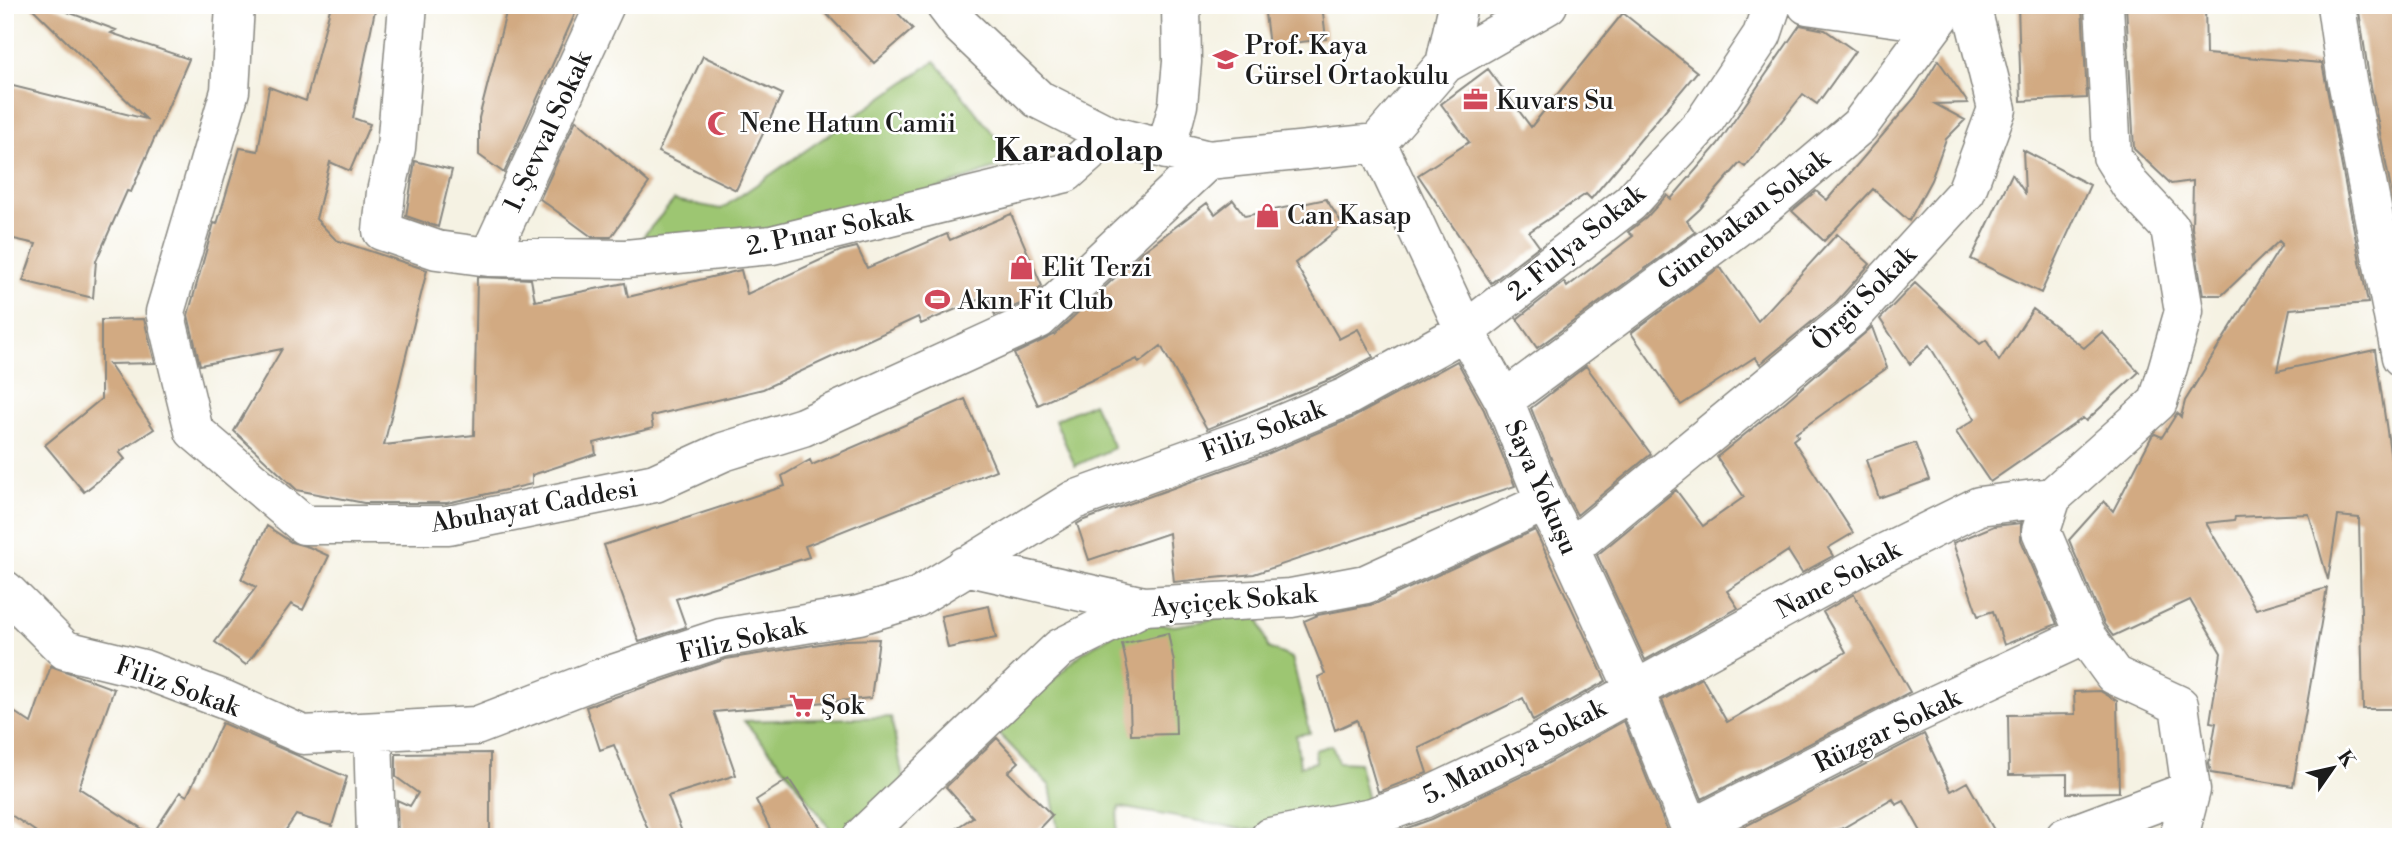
<svg xmlns="http://www.w3.org/2000/svg" width="2406" height="842" viewBox="0 0 2406 842" font-family="'Libre Bodoni',serif">
<rect width="100%" height="100%" fill="#fff"/>
<filter id="ink" filterUnits="userSpaceOnUse"><feTurbulence type="fractalNoise" baseFrequency=".0143" numOctaves="2"/><feDisplacementMap in="SourceGraphic" scale="14" xChannelSelector="R" yChannelSelector="G"/><feConvolveMatrix kernelMatrix="1 2 1 2 8 2 1 2 1" color-interpolation-filters="sRGB"/></filter>
<filter id="wash" filterUnits="userSpaceOnUse"><feTurbulence type="fractalNoise" baseFrequency=".00686" numOctaves="4" result="noise"/><feDisplacementMap in="SourceGraphic" scale="28" xChannelSelector="R" yChannelSelector="G"/><feGaussianBlur stdDeviation="1.57" result="paint"/><feColorMatrix in="noise" values="0 0 0 0 0 0 0 0 0 0 0 0 0 0 0 0 0 1.4 0 .05"/><feComposite in="paint" operator="in"/></filter>
<g filter="url(#wash)">
<rect width="100%" height="100%" fill="#f5f2e3"/>
<!-- green -->
<path fill="#9dc672" stroke="#5c7147" stroke-width="2" d="M935,61L1015,161L878,210L768,232L635,246L674,200L721,209Z
M1093,403L1114,448L1075,466L1055,420Z
M1257,612L1268,648L1292,658L1310,733L1296,735L1300,766L1316,762L1315,750L1332,745L1338,762L1359,763L1369,805L1280,831L1244,829L1119,807L1115,837H1052L1058,831L1050,786L997,732L1082,653L1136,620L1174,626Z
M891,717L905,788L855,837H836L786,770L744,721Z"/>
<g id="blocks">
<!-- building -->
<path fill="#d2aa82" d="M29,5H49L116,30L111,33L189,59L131,192L127,191L96,261L93,298L23,281L36,244L5,237V84L146,119Z
M331,5H376L353,118L370,124L350,171L330,162L316,219L336,240L427,270L384,445L474,435L477,277L531,279L535,301L625,283L628,297L741,270L747,294L840,251L857,247L867,268L947,234L950,240L1011,214L1042,286L1027,301L995,315L987,296L921,324L918,317L763,389L651,416L653,428L594,443L596,454L532,475V484L447,503H364L297,490L234,431L282,349L200,365L188,315L214,223L217,224L240,148L258,151L269,87L306,101Z
M508,5H579L504,173L479,155V118Z
M818,5H890L913,29L874,63Z
M1264,5H1322L1326,39L1269,46Z
M2018,5H2082L2087,98L2021,101Z
M2126,5H2205L2206,54L2322,63L2368,303L2290,309L2277,371L2375,350L2401,526V709H2363L2359,518L2338,516L2328,580L2309,514L2235,517L2234,520L2206,523L2256,609L2327,588L2293,786L2211,773L2209,763L2216,723L2210,722L2221,653L2190,600L2113,636L2104,624L2069,540L2104,501L2113,511L2152,436L2155,434L2162,437L2177,413L2181,417L2185,401L2282,244L2279,241L2222,295H2203L2192,228L2193,181L2171,184L2134,149Z
M2358,5H2401V241L2368,71Z
M1623,13L1697,72L1591,199L1586,194L1529,232L1539,246L1491,283L1418,175L1469,142L1441,104L1488,69L1531,127Z
M1800,25L1825,30L1855,51L1817,104L1803,94L1745,167L1740,163L1700,209L1687,221L1695,232L1537,348L1517,319L1564,282L1567,287L1633,236L1628,232L1646,218L1667,195L1671,199L1718,144Z
M703,56L782,94L736,190L658,152Z
M1938,60L1968,103L1935,104L1965,120L1946,139L1931,180L1909,221L1873,189L1824,241L1792,211L1816,191L1827,200L1917,95Z
M576,120L649,183L611,237H592L540,199Z
M2023,150L2090,185L2041,293L1971,259L2012,174L2025,193Z
M415,161L452,170L438,227L406,216Z
M1326,199L1343,225L1295,263L1339,339L1358,329L1373,357L1336,377L1207,429L1161,346L1139,363L1137,359L1038,405L1014,354L1054,335L1141,253L1207,203L1215,214L1233,200L1245,216Z
M1837,234L1870,264L1836,302L1760,364L1755,357L1681,405L1631,333L1720,267L1758,321Z
M1915,283L1980,344L1986,340L1999,361L2033,309L2084,348L2102,332L2139,372L2086,421L2083,418L1990,482L1956,432L1975,419L1929,345L1910,364L1880,319Z
M144,319L155,363L109,364L154,429L119,452L125,459L84,492L45,445L101,399V320Z
M1872,327L1887,368L1796,433L1798,436L1793,440L1853,533L1828,548L1833,556L1802,573L1788,551L1727,591L1738,608L1645,660L1597,555L1676,490L1703,526L1744,497L1717,457L1786,401Z
M1457,361L1484,410L1515,486L1254,574L1174,582L1169,533L1089,560L1077,524L1084,520L1265,455L1354,417Z
M1586,366L1651,454L1577,515L1565,493L1531,408Z
M965,399L996,470L805,546L809,557L676,599L686,627L639,642L604,545L785,486L782,476L810,460L812,465Z
M1915,443L1929,480L1879,498L1866,460Z
M2021,523V540L2057,624L2004,645L1993,611L1978,616L1953,543L1994,526Z
M267,526L291,542L309,547L329,556L303,610L291,604L246,665L215,642L256,587L241,579Z
M1535,530L1606,681L1533,721L1523,698L1419,748L1427,773L1378,792L1357,720L1335,730L1318,677L1325,674L1304,621L1318,615L1375,604Z
M1854,594L1910,692L1702,799L1662,700L1702,678L1727,722L1846,652L1823,612Z
M989,606L996,638L948,648L941,616Z
M1168,633L1174,662L1176,734L1131,735L1129,676L1122,644Z
M879,639L871,698L714,712L736,775L668,796L684,837H651L614,745L600,750L586,707L726,659L845,640Z
M51,666L114,689L79,788L152,835L180,792L187,796L222,723L347,777L332,826L296,815L281,837H44L5,811V706L31,723Z
M2100,691L2117,701L2119,792L2067,793V774L2009,775L2008,715L2075,714L2074,692Z
M1624,721L1670,837H1383L1432,819L1541,767Z
M1924,734L1951,791L1967,782L1998,837H1924L1904,801L1896,805L1893,799L1843,828L1820,837H1724Z
M997,738L1019,762L1008,772L1052,815L1031,837H943L973,817L946,787Z
M490,753V837H398L397,800L410,806L418,793L396,777V754Z
M789,779L827,837H774L756,800Z"/>
</g>
</g>
<g filter="url(#ink)">
<use href="#blocks" fill-opacity="0" stroke="#888780" stroke-width="2"/>
<g fill="none" stroke-linecap="round" stroke-linejoin="round">
<defs>
<path id="minor" d="M235,5L230,91L165,312L194,431L304,525H449L655,483L723,452L803,427L1039,319L1208,160
M408,5L396,148L386,192L382,231L437,250L489,257L626,259L772,245L1066,173L1109,135
M945,5L961,26L1038,99L1109,135L1208,160L1377,143L1445,64L1548,5
M1807,5L1906,19L1947,9
M2104,5L2112,156L2130,185L2170,228L2184,311L2158,402L2052,497L2041,531L2085,635L2114,675L2179,705L2191,790L2179,837
M2336,5L2346,75L2401,357
M1445,64L1458,5
M1377,143L1465,331L1504,400L1545,502L1570,549L1634,689L1694,837
M1166,150L1178,105L1182,62L1181,5
M489,257L605,5
M1504,400L1755,214L1859,126L1949,5
M1570,549L1851,318L1966,192L1997,109L1971,5
M965,566L1144,606
M5,590L65,650L143,669L225,700L303,735L476,726L595,680L721,638L859,615L916,598L1074,500L1258,434L1346,397L1465,331L1630,203L1704,122L1762,35L1772,5
M373,732L376,837
M1691,829L1913,715L2085,635
M862,837L1060,648L1144,606L1291,598L1366,584L1545,502
M1270,837L1372,817L1423,799L1532,747L1880,555L1979,506L2052,497
M2065,837L2191,790"/>
</defs>
<!-- minor casing -->
<use href="#minor" stroke="#888780" stroke-width="41"/>
<!-- minor -->
<use href="#minor" stroke="#fff" stroke-width="38"/>
</g>
</g>
<!-- icons -->
<defs>
<symbol id="school-bare" viewBox="-9 -9 18 18"><path d="M0-5L7-2L0 1L-7-2ZM-4 1L0 2.5L4 1V4Q0 6-4 4Z" fill="#d1495b" stroke="#fff" stroke-width="2.5" paint-order="stroke"/></symbol>
<symbol id="office-bare" viewBox="-9 -9 18 18"><path d="M-6-3h4V-5.5h4V-3h4V5H-6ZM-1-4.5V-3h2v-1.5ZM-6 0V1H6V0Z" fill="#d1495b" stroke="#fff" stroke-width="2.5" paint-order="stroke"/></symbol>
<symbol id="mosque-bare" viewBox="-9 -9 18 18"><path d="M3.5-4.9A6 6 0 1 0 3.5 4.9A5 5 0 1 1 3.5-4.9Z" fill="#d1495b" stroke="#fff" stroke-width="2.5" paint-order="stroke"/></symbol>
<symbol id="shop-bare" viewBox="-9 -9 18 18"><path d="M-5-2.5h2.3a2.7 3.5 0 0 1 5.4 0H5L5.5 6h-11ZM-1.5-2.5h3a1.5 2.3 0 0 0-3 0Z" fill="#d1495b" stroke="#fff" stroke-width="2.5" paint-order="stroke"/></symbol>
<symbol id="stadium-bare" viewBox="-9 -9 18 18"><path d="M0-5a6.5 5 0 1 0 0 10a6.5 5 0 1 0 0-10ZM-3.5-1.8h7v3.6h-7Z" fill="#d1495b" stroke="#fff" stroke-width="2.5" paint-order="stroke"/></symbol>
<symbol id="supermarket-bare" viewBox="-9 -9 18 18"><path d="M-6-5.5h2.5l.6 2H6L4.5 2H-2.5L-4.4-4H-6ZM-1.5 3.2a1.3 1.3 0 1 0 .1 0ZM3 3.2a1.3 1.3 0 1 0 .1 0Z" fill="#d1495b" stroke="#fff" stroke-width="2.5" paint-order="stroke"/></symbol>
</defs>
<g fill-rule="evenodd">
<use href="#school-bare" x="1208" y="42" width="35" height="35"/>
<use href="#office-bare" x="1458" y="82" width="35" height="35"/>
<use href="#mosque-bare" x="702" y="106" width="35" height="35"/>
<use href="#shop-bare" x="1250" y="198" width="35" height="35"/>
<use href="#shop-bare" x="1004" y="250" width="35" height="35"/>
<use href="#stadium-bare" x="920" y="282" width="35" height="35"/>
<use href="#supermarket-bare" x="784" y="688" width="35" height="35"/>
</g>
<g text-anchor="middle" stroke-width="5" stroke-linejoin="round" paint-order="stroke">
<!-- poi labels -->
<g font-size="26" fill="#1c1c1c" stroke="#fff" text-anchor="start">
<text x="1245" y="54">Prof. Kaya<tspan x="1245" dy="30">Gürsel Ortaokulu</tspan></text>
<text x="1496" y="109">Kuvars Su</text>
<text x="740" y="132">Nene Hatun Camii</text>
<text x="1287" y="224">Can Kasap</text>
<text x="1042" y="276">Elit Terzi</text>
<text x="958" y="309">Akın Fit Club</text>
<text x="821" y="714">Şok</text>
</g>
<!-- street labels -->
<g font-size="26" fill="#1c1c1c" stroke="#fff">
<text transform="translate(547 131) rotate(-65)" y="9">1. Şevval Sokak</text>
<text transform="translate(1743 219) rotate(-38)" y="9">Günebakan Sokak</text>
<text transform="translate(829 229) rotate(-12)" y="9">2. Pınar Sokak</text>
<text transform="translate(1576 242) rotate(-39)" y="9">2. Fulya Sokak</text>
<text transform="translate(1863 298) rotate(-45)" y="9">Örgü Sokak</text>
<text transform="translate(1263 430) rotate(-21)" y="9">Filiz Sokak</text>
<text transform="translate(1542 487) rotate(66)" y="9">Saya Yokuşu</text>
<text transform="translate(534 505) rotate(-10)" y="9">Abuhayat Caddesi</text>
<text transform="translate(1838 579) rotate(-28)" y="9">Nane Sokak</text>
<text transform="translate(1234 600) rotate(-5)" y="9">Ayçiçek Sokak</text>
<text transform="translate(742 639) rotate(-13)" y="9">Filiz Sokak</text>
<text transform="translate(178 686) rotate(20)" y="9">Filiz Sokak</text>
<text transform="translate(1887 730) rotate(-26)" y="9">Rüzgar Sokak</text>
<text transform="translate(1514 751) rotate(-27)" y="9">5. Manolya Sokak</text>
</g>
<!-- district labels -->
<g font-size="33" font-weight="bold" fill="#1c1c1c" stroke="#fff">
<text x="1079" y="161">Karadolap</text>
</g>
</g>
<!-- margin -->
<rect width="2406" height="842" fill="none" stroke="#fff" stroke-width="28"/>
<!-- north arrow -->
<g transform="translate(2333 768) rotate(56)" stroke="#ffffff" stroke-width="5" paint-order="stroke">
<path d="M0-5L12 26L0 18L-12 26Z" fill="#1c1c1c"/>
<text y="-10" font-size="19" font-weight="bold" text-anchor="middle" fill="#1c1c1c">K</text>
</g>
</svg>
